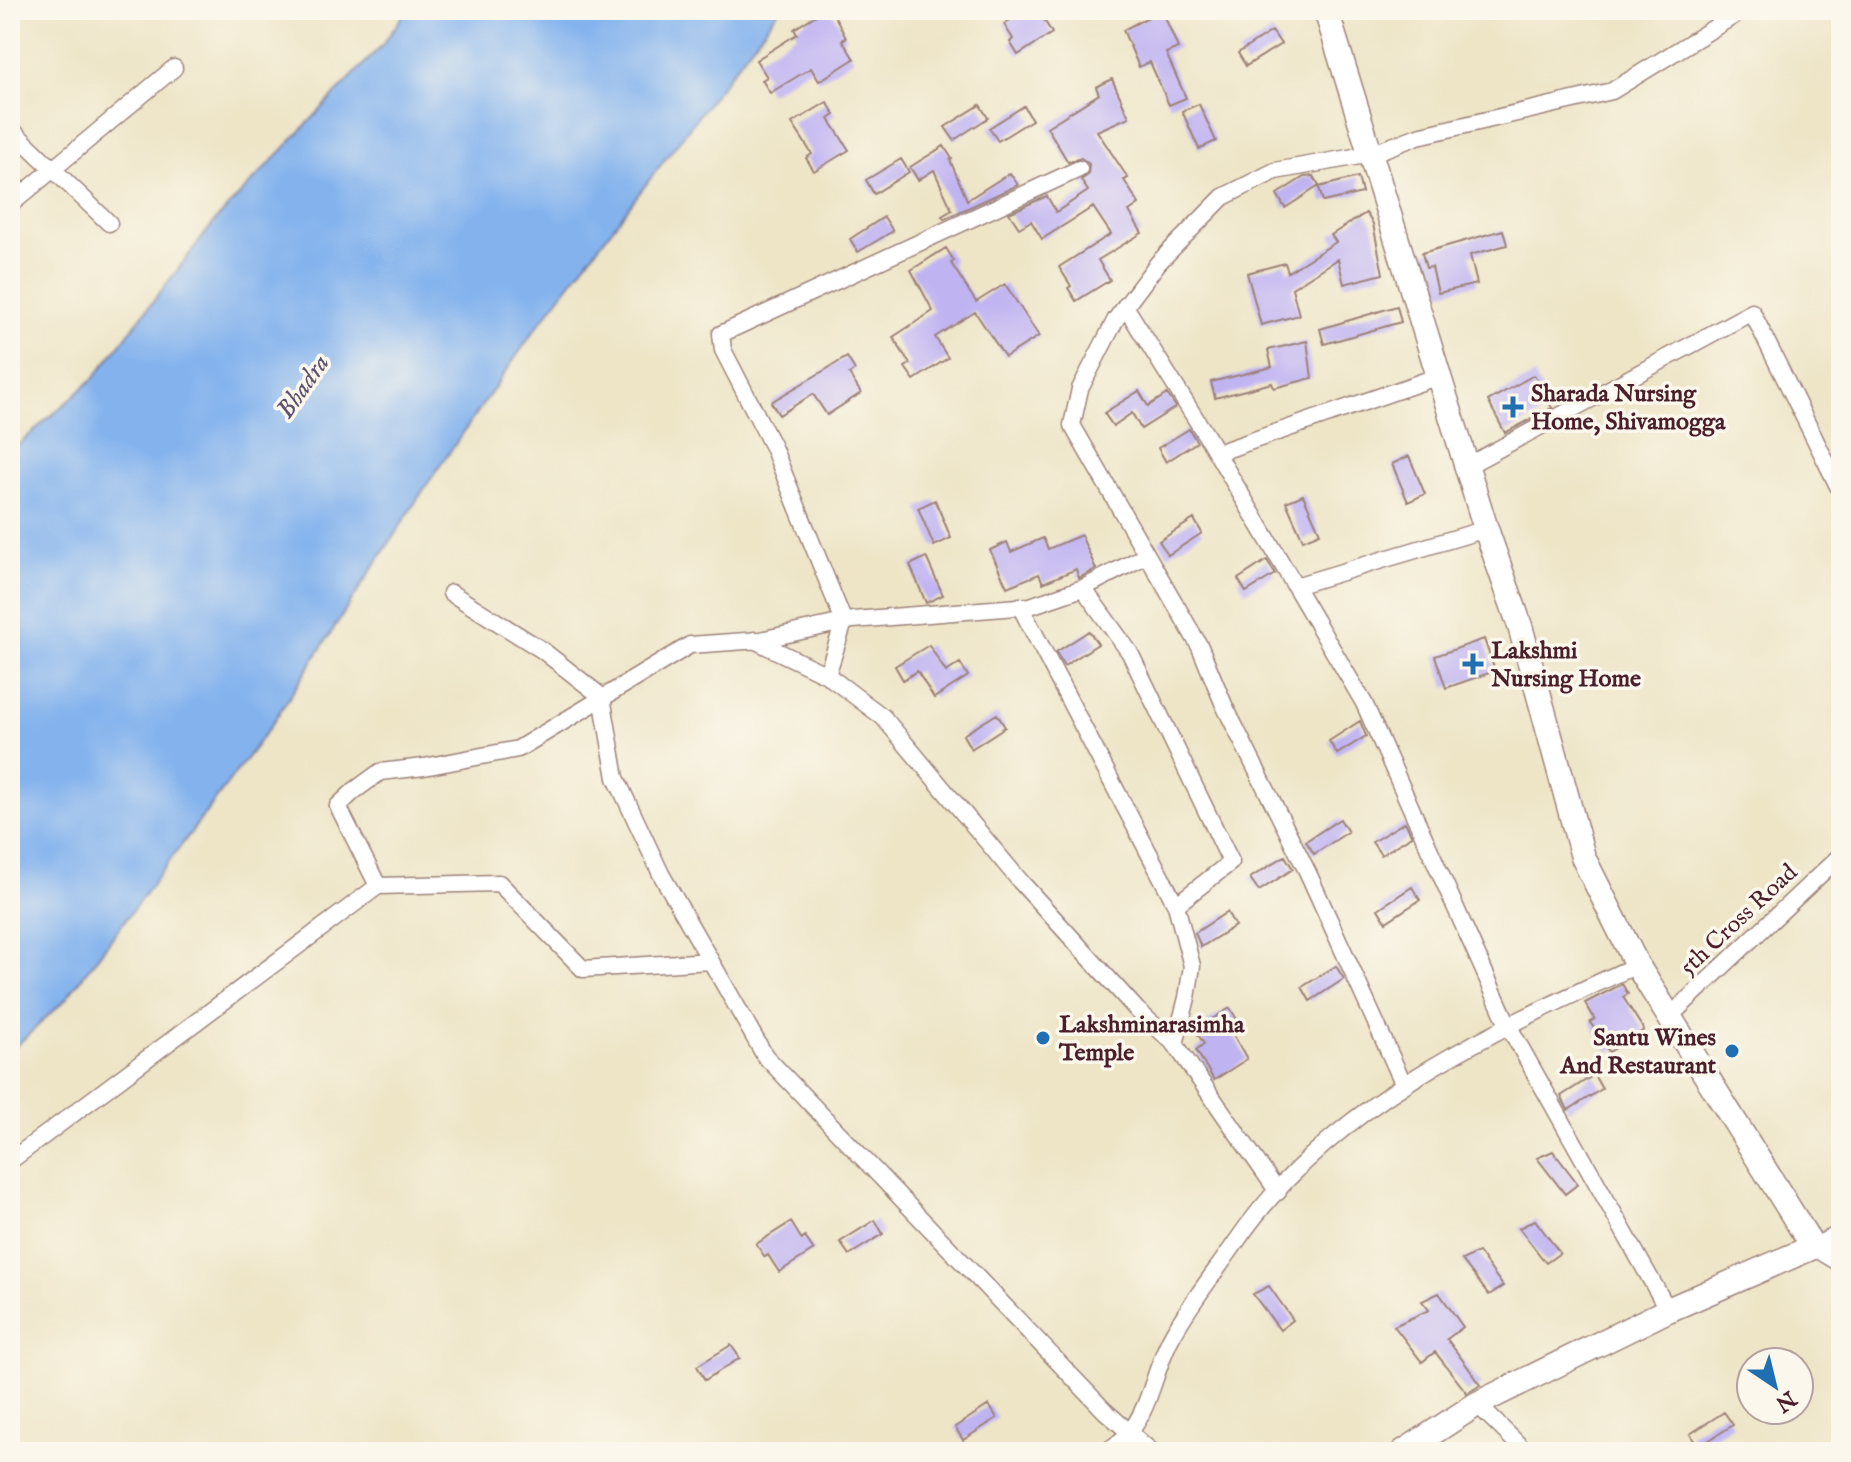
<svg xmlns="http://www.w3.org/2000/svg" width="1851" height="1462" viewBox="0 0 1851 1462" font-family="'IM FELL English',serif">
<rect width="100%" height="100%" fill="#fbf7ec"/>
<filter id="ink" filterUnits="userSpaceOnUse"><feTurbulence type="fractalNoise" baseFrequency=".0125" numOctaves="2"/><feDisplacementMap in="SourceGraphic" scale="16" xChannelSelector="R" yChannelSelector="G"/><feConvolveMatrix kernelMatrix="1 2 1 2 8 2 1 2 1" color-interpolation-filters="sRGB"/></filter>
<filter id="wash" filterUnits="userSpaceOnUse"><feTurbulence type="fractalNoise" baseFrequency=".006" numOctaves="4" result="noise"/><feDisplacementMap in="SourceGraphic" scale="32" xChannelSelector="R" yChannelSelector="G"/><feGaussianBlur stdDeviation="1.8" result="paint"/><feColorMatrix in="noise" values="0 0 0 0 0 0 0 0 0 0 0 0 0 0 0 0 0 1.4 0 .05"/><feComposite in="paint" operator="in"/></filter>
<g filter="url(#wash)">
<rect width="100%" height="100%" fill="#eee5c7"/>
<!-- water -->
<path fill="#83b2ed" stroke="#66688c" stroke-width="2" d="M407,10H779L534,331L426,486L270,727L66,999L10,1052V452L93,379L216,220L383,44Z"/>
<g id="blocks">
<!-- building -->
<path fill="#c0b3f2" d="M824,10H830L837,20L846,38L842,40L854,59L819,81L811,68L770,93L762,80L767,77L756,60L797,34L794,29Z
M1026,10H1038L1052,33L1018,55L1010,42L1013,39L1004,24Z
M1162,10L1178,48L1166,53L1186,98L1169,105L1150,62L1139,67L1123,30Z
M1272,31L1281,44L1246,66L1238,53Z
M1112,79L1129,117L1097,131L1128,178L1124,180L1139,204L1129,211L1142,233L1098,260L1110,280L1076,301L1068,288L1071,286L1059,267L1111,234L1093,207L1042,239L1031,221L1019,228L1009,213L1047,196L1056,212L1088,191L1081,180L1088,175L1089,164L1081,158L1068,162L1047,127L1099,94L1096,87Z
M827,102L835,115L829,119L849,150L814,171L806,158L812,154L792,123Z
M1199,104L1216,141L1199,149L1182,111Z
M980,105L988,118L954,140L945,127Z
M1024,106L1032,120L998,141L989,128Z
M944,146L952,159L950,160L967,200L1010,173L1018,185L944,219L942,216L952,210L934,170L918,180L910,167Z
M901,159L909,172L874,194L866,180Z
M1313,176L1319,186L1285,208L1277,194L1304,177Z
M1358,177L1362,193L1323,202L1319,187Z
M1366,213L1373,224L1383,274L1344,284L1338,259L1292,288L1299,315L1261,325L1247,273L1285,263L1288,272L1336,242L1331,235Z
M884,217L893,231L858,252L850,239Z
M1503,230L1507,245L1470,255L1477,284L1438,293L1432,267L1426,268L1422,253Z
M946,248L954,261L951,263L976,302L1005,284L1039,336L1005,357L975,312L935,337L948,358L914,380L905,367L910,364L893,337L933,311L911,270Z
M1397,306L1401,322L1324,344L1320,329Z
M1307,341L1312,378L1274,388L1272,383L1215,398L1211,382L1272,367L1268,350Z
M847,357L855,370L849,374L861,393L827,415L813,394L779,415L771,402Z
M1534,375L1552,408L1505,433L1488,401Z
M1139,391L1148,406L1167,394L1176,407L1141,429L1132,413L1113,426L1104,413Z
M1189,429L1197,442L1166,462L1158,448Z
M1409,456L1425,494L1408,502L1392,464Z
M1303,495L1320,533L1303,540L1286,502Z
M935,500L951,538L934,546L918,508Z
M1194,519L1202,533L1168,555L1159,541Z
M1081,535L1096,569L1079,578L1076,569L1043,583L1039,574L1007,587L990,550L1007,542L1011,552L1043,538L1048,549Z
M926,557L943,595L926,603L910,565Z
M1267,560L1275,574L1246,592L1238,579Z
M1089,631L1098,644L1064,666L1056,652Z
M1484,639L1495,671L1446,688L1435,656Z
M929,645L946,672L960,663L968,676L934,698L917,671L903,680L895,666Z
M997,714L1005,727L971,749L963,735Z
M1360,721L1366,736L1337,754L1329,741Z
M1340,819L1348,832L1314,854L1306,841Z
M1405,822L1412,836L1381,855L1372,842Z
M1285,856L1293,869L1259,891L1250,878Z
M1412,887L1420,900L1386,922L1378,909Z
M1227,912L1235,926L1201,947L1195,933Z
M1336,966L1344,979L1310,1001L1302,987Z
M1622,984L1628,994L1623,997L1644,1030L1609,1052L1590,1022L1595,1019L1585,1003Z
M1230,1008L1238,1021L1229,1027L1247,1059L1214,1080L1196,1050L1204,1044L1195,1030Z
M1594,1075L1602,1089L1568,1110L1561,1096Z
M1553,1151L1578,1184L1565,1194L1537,1158Z
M875,1220L883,1234L849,1255L840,1242Z
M1535,1220L1560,1253L1546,1263L1519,1228Z
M791,1222L802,1240L805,1237L814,1250L779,1272L768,1255L765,1257L756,1244Z
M1478,1252L1503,1286L1489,1295L1462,1260Z
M1269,1286L1293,1320L1280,1330L1253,1294Z
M1439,1293L1463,1327L1447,1339L1481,1385L1467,1393L1435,1352L1422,1362L1394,1326L1429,1310L1422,1301Z
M731,1345L740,1358L705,1380L697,1366Z
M989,1405L997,1418L963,1440L955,1427Z
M1724,1412L1733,1425L1698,1447L1690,1434Z"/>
</g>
</g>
<g filter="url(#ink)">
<use href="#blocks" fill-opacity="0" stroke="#9c8279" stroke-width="2"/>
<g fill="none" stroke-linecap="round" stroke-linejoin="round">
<defs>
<path id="minor" d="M10,128L109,223
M10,205L174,68
M1125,306L1209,440L1364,703L1509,1027L1668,1310
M1217,453L1439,376
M1467,466L1752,312L1841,492
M1295,586L1486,529
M1083,588L1130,653L1231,862L1176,905L1192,966L1187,998L1175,1044
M451,593L542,650L602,697L616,778L661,874L765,1056L1105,1411L1152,1452
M1020,606L1176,905
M754,640L827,675L883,717L1020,881L1137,1010L1175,1044L1278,1192
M827,675L844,622L773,447L723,350L721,334L1079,169
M378,886L338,806L354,791L380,772L424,767L518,749L690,645L760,640L853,620L1030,606L1083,588L1147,555
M1668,1018L1841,855
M1404,1085L1308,873L1224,705L1200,647L1072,425L1080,389L1116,319L1158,263L1223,197L1275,171L1371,154L1418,136L1612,91L1743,10
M10,1161L378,886L499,883L583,969L710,961
M1813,1247L1841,1264
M1813,1247L1841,1233
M1477,1404L1526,1452
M1106,1452C1114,1446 1124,1440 1130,1432C1151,1405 1155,1368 1171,1338C1189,1304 1215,1273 1236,1242C1330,1104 1490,1032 1637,965"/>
<path id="secondary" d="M1326,10L1486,529L1520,626L1583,857L1637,965L1813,1247L1668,1310L1477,1404L1403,1452"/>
</defs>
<!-- minor casing -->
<use href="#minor" stroke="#9c8279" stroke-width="19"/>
<!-- secondary casing -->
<use href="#secondary" stroke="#9c8279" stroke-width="27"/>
<!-- minor -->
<use href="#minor" stroke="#fff" stroke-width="16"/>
<!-- secondary -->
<use href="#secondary" stroke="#fff" stroke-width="24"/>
</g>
</g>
<!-- markers -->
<g fill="#1f6fb2" stroke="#fbf7ec" stroke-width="3">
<path d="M1509 395h8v8h8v8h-8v8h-8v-8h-8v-8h8z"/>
<path d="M1469 652h8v8h8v8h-8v8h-8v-8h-8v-8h8z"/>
<circle cx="1043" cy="1038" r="8"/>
<circle cx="1732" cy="1051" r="8"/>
</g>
<g text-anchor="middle" stroke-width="7" stroke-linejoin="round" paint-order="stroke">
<!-- poi labels -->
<g font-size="24" font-weight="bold" fill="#4a1f2b" stroke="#fbf7ec" text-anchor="start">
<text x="1531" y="401">Sharada Nursing<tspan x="1531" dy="28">Home, Shivamogga</tspan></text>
<text x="1491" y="658">Lakshmi<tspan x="1491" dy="28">Nursing Home</tspan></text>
<text x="1059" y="1032">Lakshminarasimha<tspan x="1059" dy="28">Temple</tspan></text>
<text x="1716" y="1045" text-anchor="end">Santu Wines<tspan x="1716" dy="28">And Restaurant</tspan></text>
</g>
<!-- street labels -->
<g font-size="24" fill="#4a1f2b" stroke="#fbf7ec">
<text transform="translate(1738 919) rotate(-43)" y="8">5th Cross Road</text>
</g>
<!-- water labels -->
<g font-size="26" font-style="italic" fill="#5e526f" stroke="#fbf7ec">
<text transform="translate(302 386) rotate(-55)" y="9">Bhadra</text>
</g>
</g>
<!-- margin -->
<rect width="1851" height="1462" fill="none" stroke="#fbf7ec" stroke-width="40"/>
<!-- north arrow -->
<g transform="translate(1775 1386) rotate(145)"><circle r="38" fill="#fbf7ec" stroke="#b4a19f" stroke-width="2"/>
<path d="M0-6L14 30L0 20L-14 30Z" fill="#1f6fb2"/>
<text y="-12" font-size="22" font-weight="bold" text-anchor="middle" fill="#4a1f2b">N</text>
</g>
</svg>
